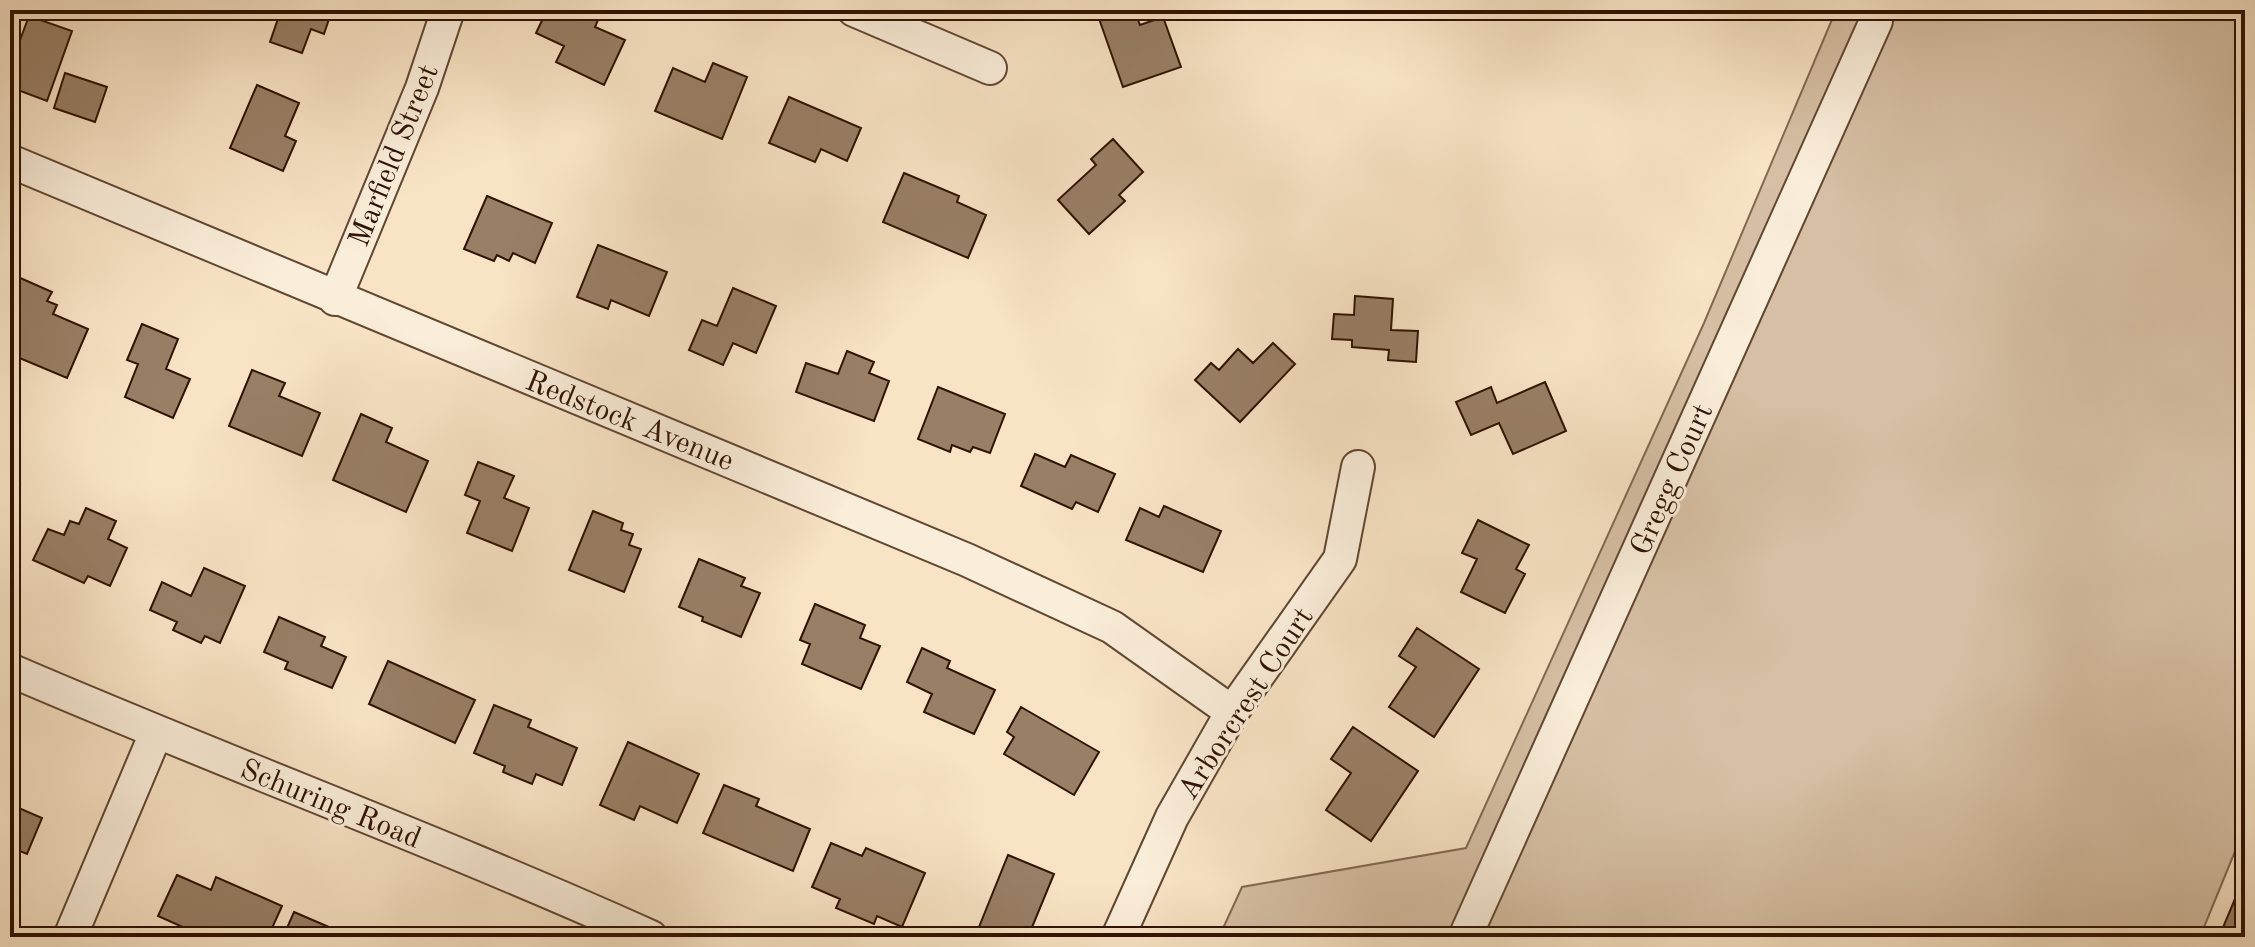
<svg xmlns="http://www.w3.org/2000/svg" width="2255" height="947" viewBox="0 0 2255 947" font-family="'Old Standard TT',serif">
<rect width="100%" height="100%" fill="#f8e3c5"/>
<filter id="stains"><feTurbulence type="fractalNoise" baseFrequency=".0025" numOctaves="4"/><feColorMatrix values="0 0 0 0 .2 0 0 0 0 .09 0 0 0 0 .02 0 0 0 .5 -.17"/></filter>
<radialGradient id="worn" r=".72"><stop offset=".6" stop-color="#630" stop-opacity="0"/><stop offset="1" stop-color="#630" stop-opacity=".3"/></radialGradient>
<!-- green -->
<path fill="#d6bfa4" stroke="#826852" stroke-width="2" d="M1836,10H2245V827L2200,937H1219L1242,887L1466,848L1704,323Z"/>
<!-- building -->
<path fill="#987f66" stroke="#2f1200" stroke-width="2" d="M281,10H332L324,34L311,29L302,53L270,42Z
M547,10H577L598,20L595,27L625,40L604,85L556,62L564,46L536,33Z
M1096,10H1134L1140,25L1163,17L1181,67L1123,87Z
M29,16L72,31L47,101L10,87V67Z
M713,63L747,77L722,139L655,111L673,68L705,82Z
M65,73L107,87L95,122L54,108Z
M257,85L299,103L285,136L296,141L283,171L230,148Z
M789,97L861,128L847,161L821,149L815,162L769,143Z
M1113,139L1143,172L1119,195L1125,201L1089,234L1058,200L1096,165L1091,159Z
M904,173L959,196L957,202L986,215L968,258L883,222Z
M487,196L552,223L535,263L513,253L509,261L497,255L494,261L464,249Z
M598,245L667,272L649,316L611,300L608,309L577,297Z
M18,277L52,292L47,301L57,305L53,314L88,329L67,378L10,354V296Z
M733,288L776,306L756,353L733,343L723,365L689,350L702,320L717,326Z
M1355,296L1393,299L1391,330L1418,331L1416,362L1388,360L1389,350L1352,347V340L1332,339L1334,314L1354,315Z
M142,324L178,339L166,369L190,379L173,418L125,397L138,364L127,360Z
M1273,343L1295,364L1240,422L1195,380L1211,363L1219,370L1238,349L1253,363Z
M847,351L874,362L869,373L889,381L874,421L796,392L806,363L838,374Z
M252,370L285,383L279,396L320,413L302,456L229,426Z
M1545,382L1566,431L1513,454L1499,423L1471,435L1456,402L1491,387L1497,403Z
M938,387L1005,414L990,453L973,447L970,452L952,445L950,452L918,439Z
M361,414L392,428L386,442L428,461L406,512L333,480Z
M1035,454L1065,467L1071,455L1115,474L1098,512L1076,502L1072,509L1021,486Z
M478,462L514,476L504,498L529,508L512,551L467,533L480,501L465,495Z
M10,480L20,484L10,506Z
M1164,506L1221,531L1203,572L1126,540L1140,508L1159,517Z
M86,508L116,521L108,539L127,548L110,586L88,576L84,583L33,560L48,529L64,535L70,521L79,524Z
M593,511L623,523L621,530L633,534L629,545L641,549L624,592L569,570Z
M1478,520L1529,545L1516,569L1525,574L1505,613L1461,592L1477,559L1462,553Z
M699,559L745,578L741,586L760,593L741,637L702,621L703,617L679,607Z
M204,568L245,586L220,643L205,636L201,643L173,630L177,622L150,610L162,582L191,596Z
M815,604L865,625L860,638L880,646L861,689L802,664L810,644L800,640Z
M279,617L325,637L321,646L346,657L332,688L285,669L288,662L264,652Z
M1417,628L1479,669L1434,737L1389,707L1416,667L1399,656Z
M922,648L950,661L947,668L995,690L974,734L924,712L932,694L907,682Z
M388,661L475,700L455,743L369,704Z
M494,705L531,720L528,727L577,748L562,785L536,774L532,784L503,772L505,766L474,753Z
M1021,707L1099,752L1074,795L1004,754L1014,737L1007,732Z
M1353,727L1418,771L1371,841L1326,810L1351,773L1331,759Z
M628,742L699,774L677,823L640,806L634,820L600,805Z
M724,785L759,799L756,806L810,829L793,871L703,833Z
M10,794L18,797L14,806L42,818L27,854L10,847Z
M831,843L862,856L866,848L925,873L902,927L877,916L874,924L836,908L840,899L812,887Z
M1008,855L1054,874L1028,937H975Z
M177,875L211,890L216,877L282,906L268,937H205L158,916Z
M2245,875V937H2219Z
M294,912L352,937H283Z"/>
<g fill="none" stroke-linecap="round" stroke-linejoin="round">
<defs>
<path id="minor" d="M854,10L990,68
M10,161L967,560L1112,627L1232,712
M335,299L422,88L448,10
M10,670C223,762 440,842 651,937
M70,937L156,733
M1118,937L1172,817L1232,712L1340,559L1358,467
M1465,937L1876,21"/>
</defs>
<!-- minor casing -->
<use href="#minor" stroke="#614631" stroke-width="36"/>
<!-- minor -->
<use href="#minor" stroke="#faedd9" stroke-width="32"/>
</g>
<g text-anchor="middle" stroke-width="6" stroke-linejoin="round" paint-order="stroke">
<!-- street labels -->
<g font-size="30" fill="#2f1200" stroke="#faedd9">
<text transform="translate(393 155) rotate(-68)" y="10">Marfield Street</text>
<text transform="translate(630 420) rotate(22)" y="10">Redstock Avenue</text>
<text transform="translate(1671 479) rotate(-66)" y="10">Gregg Court</text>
<text transform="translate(1245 703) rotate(-57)" y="10">Arborcrest Court</text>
<text transform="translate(331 803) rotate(22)" y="10">Schuring Road</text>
</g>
</g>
<!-- margin -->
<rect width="2255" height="947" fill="none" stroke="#f8e3c5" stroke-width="40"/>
<rect x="12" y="12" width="2231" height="923" fill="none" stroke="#2f1200" stroke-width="4"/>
<rect x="20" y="20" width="2215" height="907" fill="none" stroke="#2f1200" stroke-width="2"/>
<rect width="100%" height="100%" filter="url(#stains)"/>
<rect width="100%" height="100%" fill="url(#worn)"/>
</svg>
